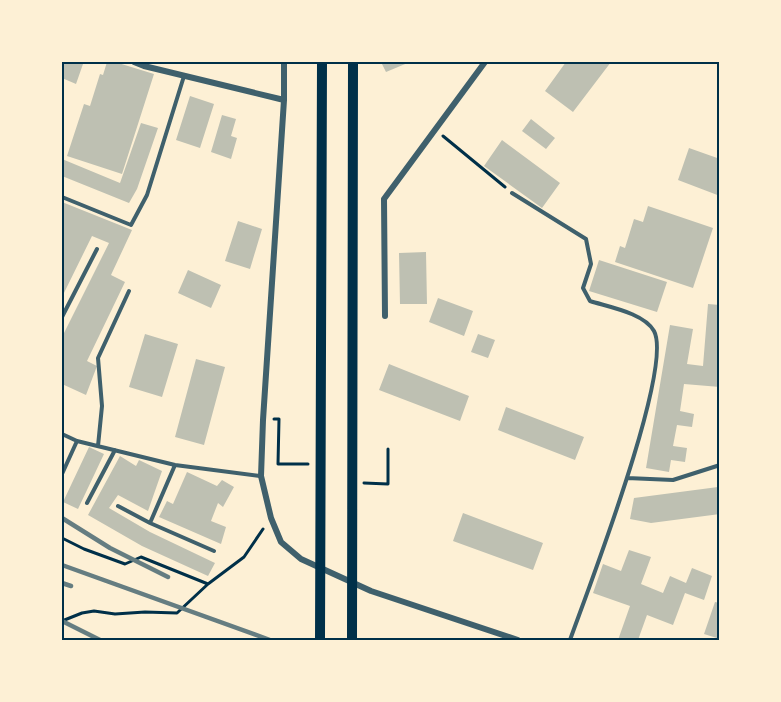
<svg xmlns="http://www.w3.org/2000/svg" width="781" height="702" viewBox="0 0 781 702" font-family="Spectral,serif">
<rect width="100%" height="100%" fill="#fdf0d5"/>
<!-- building -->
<path fill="#bec0b2" d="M62,62H77L83,64L76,84L62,78Z
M107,62H115L154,74L122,174L67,156L84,104L90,106L100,74L103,75Z
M381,62H410L386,72Z
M566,62H611L573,112L545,91Z
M190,96L214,104L200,148L176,140Z
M222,115L236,119L231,136L237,138L231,159L211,152Z
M531,119L555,138L546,149L522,131Z
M141,123L158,128L137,189L129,203L62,176V159L120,183Z
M502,140L560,183L542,208L484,166Z
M689,148L720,159V196L678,180Z
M62,202L132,230L111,275L125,282L87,361L97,366L86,395L62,384V337L109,243L92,236L62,297V229L64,224L62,223Z
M648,206L713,228L693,288L615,262L620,246L625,248L634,219L643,222Z
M238,221L262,229L250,269L225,261Z
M426,252L427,304H400L399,253Z
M599,260L667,282L657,312L589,291Z
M188,270L221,285L211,308L178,293Z
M438,298L473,311L464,336L429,322Z
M708,304L720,305V387L684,384L680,411L694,414L692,427L677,425L673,446L687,448L685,462L671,460L669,472L646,468L670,325L693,329L687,364L703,366Z
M145,334L178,344L162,397L129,387Z
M478,334L495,340L488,358L471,352Z
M196,359L225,367L204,445L175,437Z
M389,364L469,396L460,421L379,390Z
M506,407L584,437L575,460L498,430Z
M89,447L104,454L78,509L63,502Z
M120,456L136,466L139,460L162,471L148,511L118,495L109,508L150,532L215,563L208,576L142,546L88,515Z
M187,472L217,486L222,480L234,487L223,507L218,503L211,521L226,527L221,544L159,517L167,501L173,504Z
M718,487H720V514L651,523L630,519L634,498Z
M463,513L543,543L533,570L453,541Z
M629,550L651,557L641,584L663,593L670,576L686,583L692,568L712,576L704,600L685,593L673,625L647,615L638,640H618L630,606L593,593L603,564L621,571Z
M715,602L720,603V639L704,634Z"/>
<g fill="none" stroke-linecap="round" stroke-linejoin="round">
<!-- path -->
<path stroke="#003049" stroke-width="3" d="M443,136L505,187
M274,419H279L278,464H308
M364,483L388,484V449
M62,538L84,549L125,564L141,557L208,584L244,557L263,529
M62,621L82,613L94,611L115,614L145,612L177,613L208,584"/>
<!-- service -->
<path stroke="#3f606c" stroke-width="4" d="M512,193L586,239L591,264L583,288L590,301C609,307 644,313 654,331C674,368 587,592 570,640
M62,197L131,225L147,195L184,76
M62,317L97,249
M62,434L77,441L175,465L260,476
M98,446L102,406L98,358L129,291
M62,474L77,441
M627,478L673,480L720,465
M87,503L115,450
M118,506L150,523L214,551
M150,523L175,465"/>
<!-- minor -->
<path stroke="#3f606c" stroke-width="6" d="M134,62L144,66L284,100
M284,62V100L263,420L261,476L271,518L281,542L301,559L371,591L518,640
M385,316L384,199L485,62"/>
<!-- secondary -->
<path stroke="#003049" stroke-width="10" d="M320,640L322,62
M352,640L353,62"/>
<!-- rail -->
<path stroke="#657d81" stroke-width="4.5" d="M62,518L110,548L168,577
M62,565L270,640
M62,583L71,586
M62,621L100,640"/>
</g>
<!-- border -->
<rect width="781" height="702" fill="none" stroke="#fdf0d5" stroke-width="126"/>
<rect x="63" y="63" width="655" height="576" fill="none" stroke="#003049" stroke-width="2"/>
</svg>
